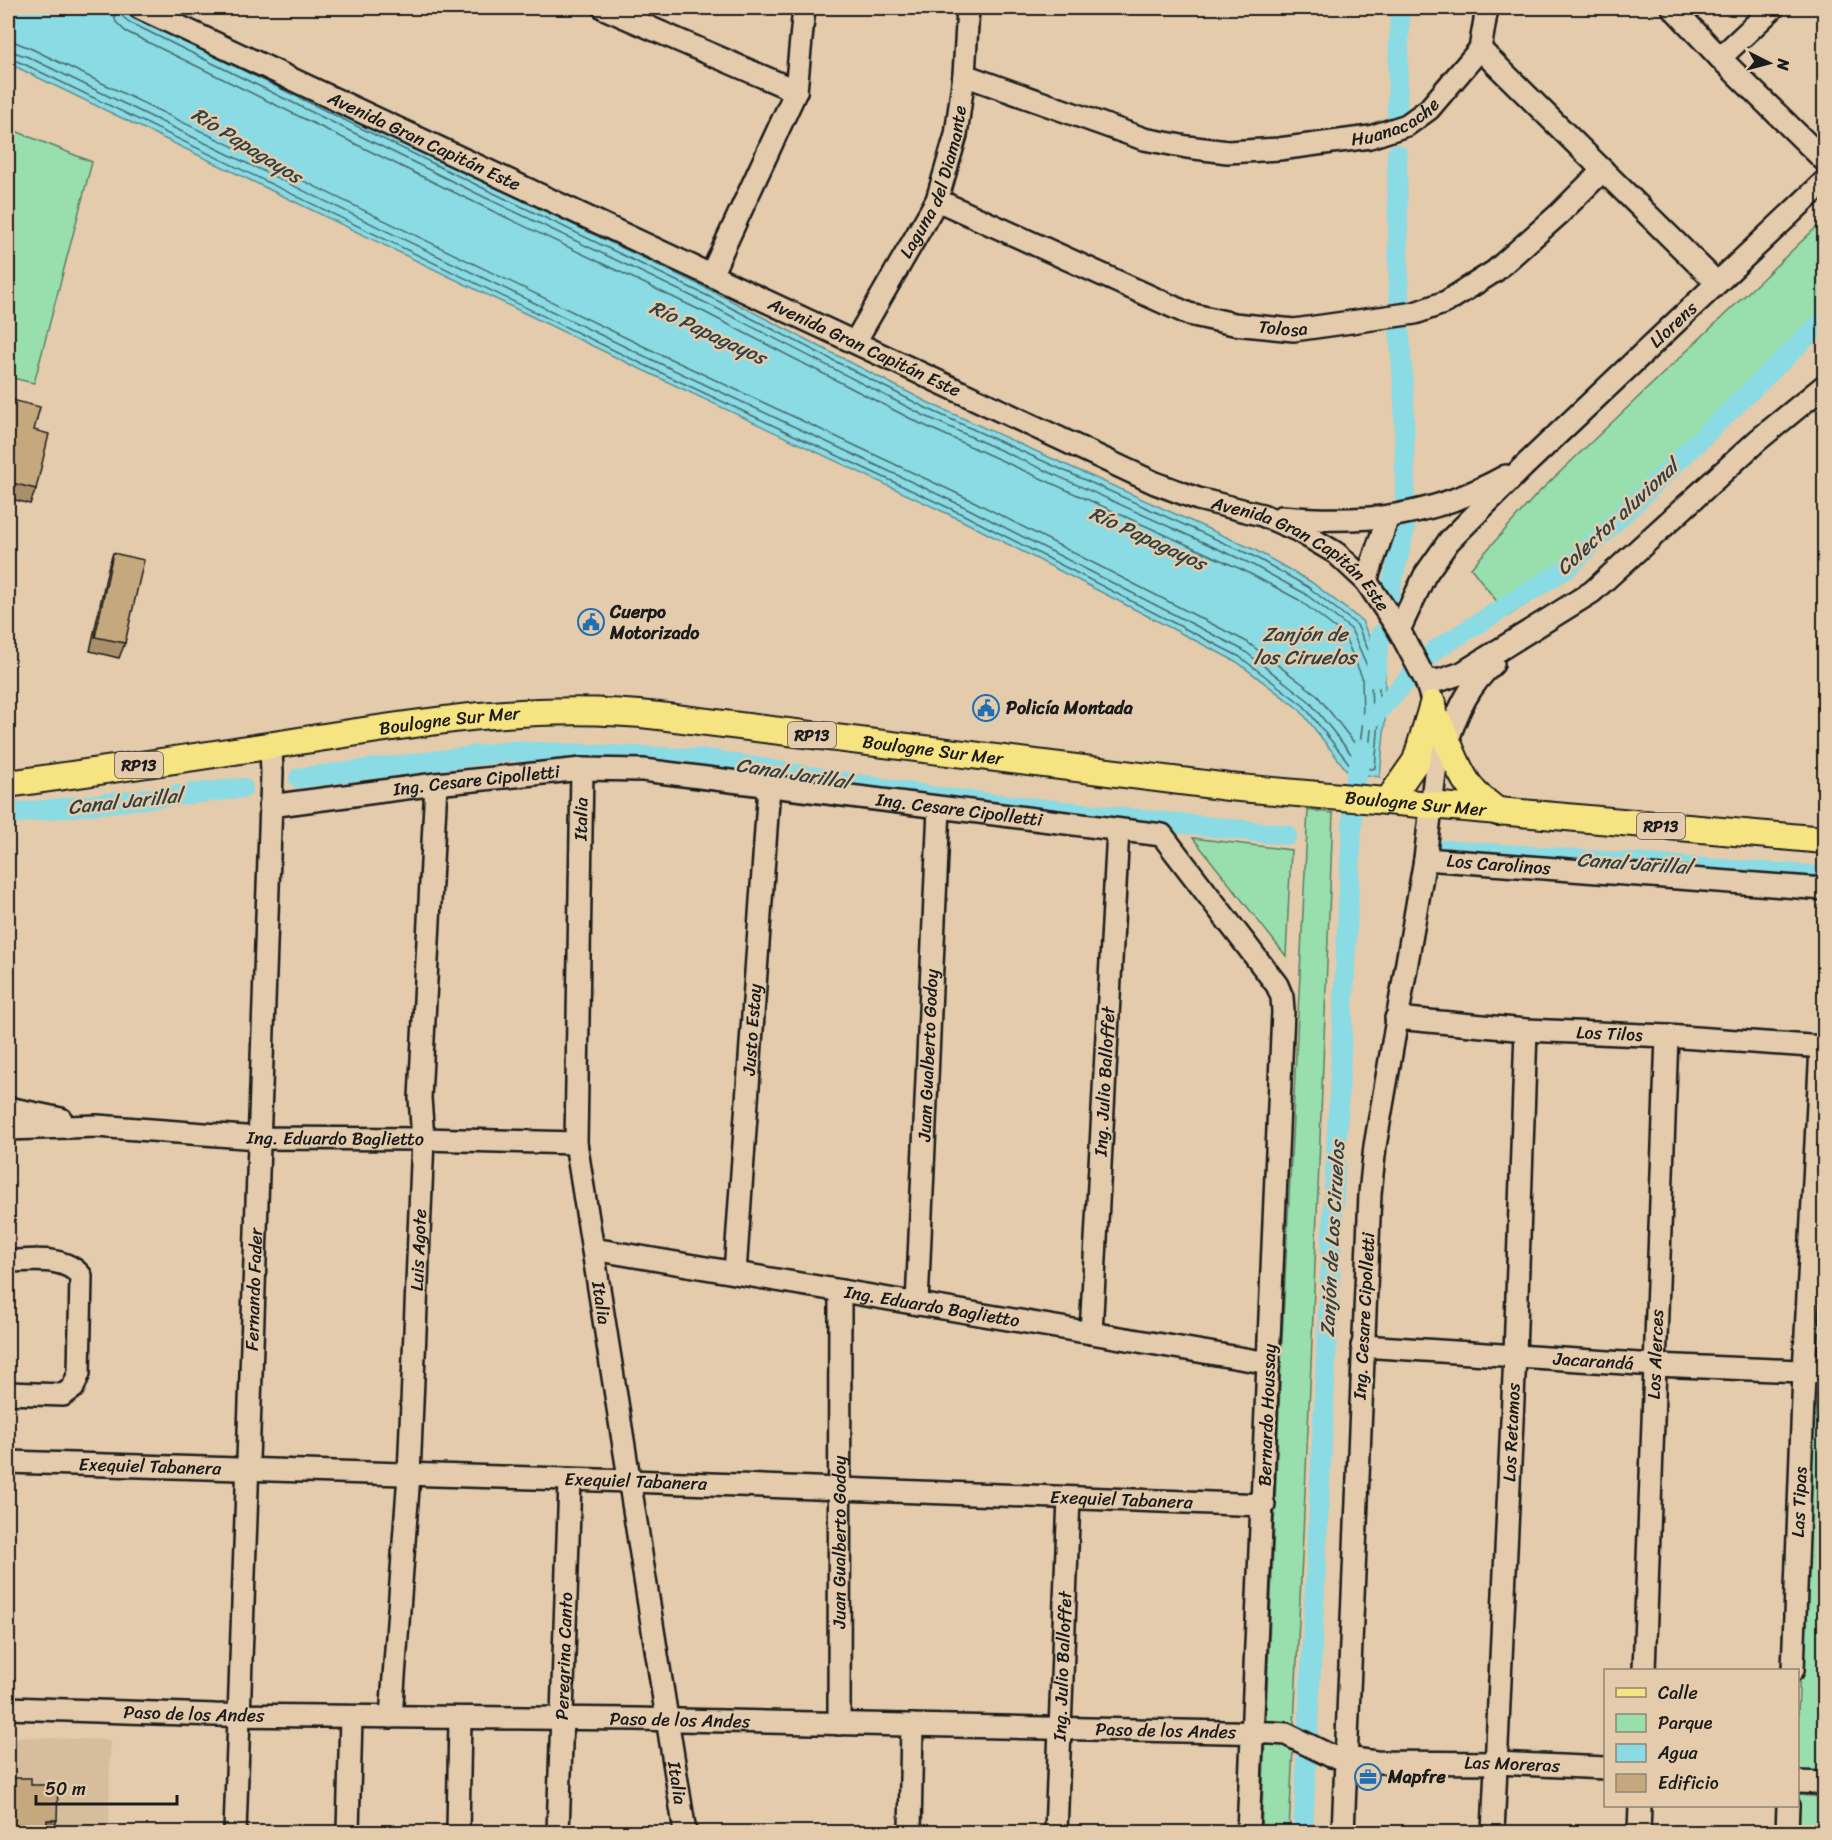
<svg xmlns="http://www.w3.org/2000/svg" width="1832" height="1840" viewBox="0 0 1832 1840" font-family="Sriracha,sans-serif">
<rect width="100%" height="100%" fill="#e3cbac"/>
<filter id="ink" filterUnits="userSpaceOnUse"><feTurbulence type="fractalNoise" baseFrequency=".0167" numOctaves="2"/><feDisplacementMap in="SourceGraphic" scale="12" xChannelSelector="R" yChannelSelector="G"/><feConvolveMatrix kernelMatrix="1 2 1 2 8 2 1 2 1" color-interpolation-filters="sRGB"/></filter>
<g filter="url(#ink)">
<!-- built -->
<path fill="#d6bd9b" d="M8,1737L110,1740L109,1832H8Z"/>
<!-- green -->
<path fill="#98dfad" stroke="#5a7e64" stroke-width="1.5" d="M8,128L92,162L34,383L8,377Z
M1824,220V319L1564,580L1508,616L1471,568L1537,494Z
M1308,810L1333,813L1311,1364L1289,1832H1261L1281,1361Z
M1193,838L1291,850L1286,956Z
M1824,1077V1355L1813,1354Z
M1811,1390H1824V1775H1798V1715Z
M1798,1795L1824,1797V1832H1793Z"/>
<!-- water -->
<path fill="#8adbe4" stroke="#5e8f94" stroke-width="1.5" d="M8,8H129L488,184L716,293L929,403L1255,550L1311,582L1362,621L1385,673V721L1380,777L1348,772L1300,710L1237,662L961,520L634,366L8,63Z"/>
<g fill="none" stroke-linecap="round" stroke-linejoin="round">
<!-- shore -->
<path stroke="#48686c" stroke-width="1.5" d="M8,41L15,42L32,49L643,346L971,500L1247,642L1316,694L1356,745L1360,744L1363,720L1362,677L1344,635L1299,600L1245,571L919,423L706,313L478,204L125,31L116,22L112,8
M8,50L28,57L640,354L967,508L1243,650L1309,701L1355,759L1365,761L1368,759L1372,720L1371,675L1351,629L1304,593L1249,563L923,415L710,305L482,196L129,22L122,16L121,8
M8,58L24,64L636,361L964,515L1240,657L1304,706L1351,766L1372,769L1375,768L1379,721V674L1357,625L1308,587L1253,556L926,408L714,299L485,189L216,57"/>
<!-- canal -->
<path stroke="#8adbe4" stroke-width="20" d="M1397,113L1400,8
M1397,154L1399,298
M1399,325L1404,398L1405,500
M1389,596L1405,528
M1375,678L1380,635
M1371,719L1435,650L1566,569L1824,320
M299,778L512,751L707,759L944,798L1287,835
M8,814L243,788
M1443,850L1824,876
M1303,1832L1354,785L1363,749"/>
<defs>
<g id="minor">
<path id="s1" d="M140,8L1155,483L1198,499L1262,515L1297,530L1336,553L1366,581L1399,630L1426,681L1439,723L1438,748L1425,859L1375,1146L1370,1194L1343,1832"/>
<path d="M604,8L796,91"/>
<path d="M1673,8L1720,58L1824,160"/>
<path d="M1480,49L1717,283"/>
<path d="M1480,49L1487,8"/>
<path d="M1720,58L1773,8"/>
<path id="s2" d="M964,75L1144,139L1187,147L1228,152L1279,149L1370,137L1407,125L1429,109L1480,49"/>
<path id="s3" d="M937,200L1189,314L1234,324L1294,330L1415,313L1446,302L1495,271L1559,214L1603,170"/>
<path d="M711,275L796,91L804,8"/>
<path id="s4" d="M855,342L937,200L956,135L964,75L968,8"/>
<path d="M1281,517C1365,524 1430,518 1506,476"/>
<path d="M1366,581L1388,517"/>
<path id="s5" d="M1399,630L1425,575L1449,541L1523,467L1824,182"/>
<path d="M1426,681L1441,680L1462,673L1592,592L1758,440L1824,386"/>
<path d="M1448,740C1458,710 1469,685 1493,664"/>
<path id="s6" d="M582,769L576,1143L685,1832"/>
<path id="s7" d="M270,806L436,784L582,769L643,770L1162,835L1277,985L1282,997L1283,1011L1248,1832"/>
<path id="s8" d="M1425,859L1824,889"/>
<path id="s9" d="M1396,1018L1526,1030L1667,1036L1824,1047"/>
<path d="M8,1108L61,1119"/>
<path id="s10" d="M8,1129L97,1126L258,1138L423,1139L576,1143"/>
<path id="s11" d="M593,1249L1269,1363"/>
<path d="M8,1261C32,1261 64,1255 81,1276L79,1373L73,1388L63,1395L8,1393"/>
<path id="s12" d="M735,1273L769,786"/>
<path id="s13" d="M917,1304L939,808"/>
<path id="s14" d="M1091,1333L1118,830"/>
<path id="s15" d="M1362,1346L1655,1365L1824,1372"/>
<path id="s16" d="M8,1462L630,1481L1264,1505"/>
<path id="s17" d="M1644,1670L1667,1036"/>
<path id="s18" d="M1793,1670L1804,1372L1821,1047"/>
<path id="s19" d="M8,1708L215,1715L635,1719L1272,1733L1286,1734L1331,1756L1376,1762L1496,1763L1606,1768"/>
<path id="s20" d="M391,1717L409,1475L423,1139L420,1098L436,784"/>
<path id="s21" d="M839,1724L840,1291"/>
<path d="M1798,1782L1824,1783"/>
<path id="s22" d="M235,1832L272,773L271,746"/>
<path d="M348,1832L351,1717"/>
<path d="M458,1832L460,1718"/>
<path id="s23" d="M558,1832L570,1481"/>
<path d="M910,1832L912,1725"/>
<path id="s24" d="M1056,1832L1069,1498"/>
<path id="s25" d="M1493,1832L1515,1355L1526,1030"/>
<path d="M1639,1832L1640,1806"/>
<path d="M1787,1832L1788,1806"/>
</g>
<g id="major">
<path d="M1439,723C1451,747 1458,774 1476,794C1483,800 1491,806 1498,812"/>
<path id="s26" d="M8,784C107,770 206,756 305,740C423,722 539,702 659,716L1229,787L1824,840"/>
<path d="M1388,801L1416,761L1433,704"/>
</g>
</defs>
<!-- minor casing -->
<use href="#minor" stroke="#1c1c1c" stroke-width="26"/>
<!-- major casing -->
<use href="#major" stroke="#1c1c1c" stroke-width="30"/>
<!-- minor -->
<use href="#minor" stroke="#e3cbac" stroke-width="21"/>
<!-- major -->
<use href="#major" stroke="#f6e381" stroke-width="26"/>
</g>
<!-- wall -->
<path fill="#a9906c" stroke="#1c1c1c" stroke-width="1.5" d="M8,399L36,489L30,504L8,498Z
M113,553L125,643L119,658L90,651L108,568Z"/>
<!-- shaded-wall -->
<path fill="#8a7658" stroke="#1c1c1c" stroke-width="1.5" d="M47,1820H57L52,1833H42Z"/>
<!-- building -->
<path fill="#c5a87d" stroke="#1c1c1c" stroke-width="1.5" d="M8,399L40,407L34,430L49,434L36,489L8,482Z
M113,553L144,560L125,643L95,637Z
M8,1778H31V1785H58L57,1820H47L46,1833H8Z"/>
</g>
<!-- icons -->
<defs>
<symbol id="civic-ring" viewBox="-11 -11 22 22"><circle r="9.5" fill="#e3cbac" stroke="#1f6fb2" stroke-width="1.5"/><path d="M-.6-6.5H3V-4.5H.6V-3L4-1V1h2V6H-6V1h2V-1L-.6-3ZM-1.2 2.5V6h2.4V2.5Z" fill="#1f6fb2"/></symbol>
<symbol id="office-ring" viewBox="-11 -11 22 22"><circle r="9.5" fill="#e3cbac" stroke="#1f6fb2" stroke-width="1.5"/><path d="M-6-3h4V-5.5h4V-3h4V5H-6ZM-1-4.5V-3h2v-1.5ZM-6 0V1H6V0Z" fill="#1f6fb2"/></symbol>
</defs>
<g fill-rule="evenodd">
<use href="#civic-ring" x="576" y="607" width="30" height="30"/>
<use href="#civic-ring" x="971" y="693" width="30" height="30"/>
<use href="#office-ring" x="1353" y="1762" width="30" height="30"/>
</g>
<g text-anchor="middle" stroke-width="5" stroke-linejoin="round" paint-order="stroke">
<!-- shield labels -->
<g fill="#e3cbac" stroke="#585047" stroke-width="1.5">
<rect x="788" y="722" width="48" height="26" rx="4.5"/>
<rect x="115" y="752" width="48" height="26" rx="4.5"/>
<rect x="1637" y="813" width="48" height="26" rx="4.5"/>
</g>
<g font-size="16" font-weight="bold" fill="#1c1c1c">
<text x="812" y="741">RP13</text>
<text x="139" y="771">RP13</text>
<text x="1661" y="832">RP13</text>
</g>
<!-- street labels -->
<g font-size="18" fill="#1c1c1c" stroke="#e3cbac">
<text dy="6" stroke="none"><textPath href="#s2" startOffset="448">Huanacache</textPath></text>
<text dy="6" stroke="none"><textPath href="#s1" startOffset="314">Avenida Gran Capitán Este</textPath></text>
<text dy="6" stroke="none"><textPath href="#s4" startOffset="180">Laguna del Diamante</textPath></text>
<text dy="6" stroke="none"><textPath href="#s5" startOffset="414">Llorens</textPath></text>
<text dy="6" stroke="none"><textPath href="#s3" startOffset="372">Tolosa</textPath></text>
<text dy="6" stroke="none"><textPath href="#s1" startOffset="800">Avenida Gran Capitán Este</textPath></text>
<text dy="6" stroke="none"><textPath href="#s1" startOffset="1286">Avenida Gran Capitán Este</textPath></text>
<text dy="6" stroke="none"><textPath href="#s26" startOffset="446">Boulogne Sur Mer</textPath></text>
<text dy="6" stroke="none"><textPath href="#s26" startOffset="932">Boulogne Sur Mer</textPath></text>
<text dy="6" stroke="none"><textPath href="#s7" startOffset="208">Ing. Cesare Cipolletti</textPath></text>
<text dy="6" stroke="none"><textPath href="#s26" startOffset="1418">Boulogne Sur Mer</textPath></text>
<text dy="6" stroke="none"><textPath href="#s7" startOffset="694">Ing. Cesare Cipolletti</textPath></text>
<text transform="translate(581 819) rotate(-89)" y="6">Italia</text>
<text dy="6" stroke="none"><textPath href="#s8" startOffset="74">Los Carolinos</textPath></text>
<text dy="6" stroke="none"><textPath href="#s12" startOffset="244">Justo Estay</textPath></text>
<text dy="6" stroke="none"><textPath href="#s9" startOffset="214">Los Tilos</textPath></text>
<text dy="6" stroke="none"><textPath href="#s13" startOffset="249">Juan Gualberto Godoy</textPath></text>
<text dy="6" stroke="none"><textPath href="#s14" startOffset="252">Ing. Julio Balloffet</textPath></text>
<text dy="6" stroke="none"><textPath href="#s10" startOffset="328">Ing. Eduardo Baglietto</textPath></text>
<text dy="6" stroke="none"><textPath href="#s20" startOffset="468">Luis Agote</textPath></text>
<text dy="6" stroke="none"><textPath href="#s22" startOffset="543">Fernando Fader</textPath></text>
<text dy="6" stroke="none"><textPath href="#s6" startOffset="536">Italia</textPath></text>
<text dy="6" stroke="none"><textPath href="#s11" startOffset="344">Ing. Eduardo Baglietto</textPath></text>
<text transform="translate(1364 1316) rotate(-87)" y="6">Ing. Cesare Cipolletti</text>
<text dy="6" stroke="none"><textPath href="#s17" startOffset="316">Los Alerces</textPath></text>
<text dy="6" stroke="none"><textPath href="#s15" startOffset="232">Jacarandá</textPath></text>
<text transform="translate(1267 1415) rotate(-88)" y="6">Bernardo Houssay</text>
<text dy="6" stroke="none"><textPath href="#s25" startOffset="400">Los Retamos</textPath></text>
<text dy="6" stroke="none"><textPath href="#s16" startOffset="142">Exequiel Tabanera</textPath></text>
<text dy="6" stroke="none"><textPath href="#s16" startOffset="628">Exequiel Tabanera</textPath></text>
<text dy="6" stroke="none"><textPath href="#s16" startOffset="1114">Exequiel Tabanera</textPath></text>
<text dy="6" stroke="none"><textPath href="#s18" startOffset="168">Las Tipas</textPath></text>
<text dy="6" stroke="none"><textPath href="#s21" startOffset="182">Juan Gualberto Godoy</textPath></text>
<text dy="6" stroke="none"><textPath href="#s23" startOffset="176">Peregrina Canto</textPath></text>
<text dy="6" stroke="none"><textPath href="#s24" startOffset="166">Ing. Julio Balloffet</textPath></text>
<text dy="6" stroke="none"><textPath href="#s19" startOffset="186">Paso de los Andes</textPath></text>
<text dy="6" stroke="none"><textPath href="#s19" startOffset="672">Paso de los Andes</textPath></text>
<text dy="6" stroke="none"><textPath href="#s19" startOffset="1158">Paso de los Andes</textPath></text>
<text dy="6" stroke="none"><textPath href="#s19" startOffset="1510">Las Moreras</textPath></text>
<text dy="6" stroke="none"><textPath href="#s6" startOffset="1022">Italia</textPath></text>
</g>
<!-- poi labels -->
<g font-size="18" font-weight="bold" fill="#1c1c1c" stroke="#e3cbac" text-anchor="start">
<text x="610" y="618">Cuerpo<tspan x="610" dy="21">Motorizado</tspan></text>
<text x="1006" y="714">Policía Montada</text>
<text x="1388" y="1783">Mapfre</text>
</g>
<!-- water labels -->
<g font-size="20" font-style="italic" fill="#324244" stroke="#e3cbac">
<text transform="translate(247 145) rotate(32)" y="7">Río Papagayos</text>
<text transform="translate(708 332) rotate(25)" y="7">Río Papagayos</text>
<text transform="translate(1617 517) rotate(-43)" y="7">Colector aluvional</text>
<text transform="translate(1148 538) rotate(25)" y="7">Río Papagayos</text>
<text x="1305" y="641">Zanjón de<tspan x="1305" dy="23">los Ciruelos</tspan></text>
<text transform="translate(793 773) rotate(9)" y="7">Canal Jarillal</text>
<text transform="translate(125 801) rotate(-6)" y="7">Canal Jarillal</text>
<text transform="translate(1634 863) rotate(4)" y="7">Canal Jarillal</text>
<text transform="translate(1332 1239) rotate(-87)" y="7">Zanjón de Los Ciruelos</text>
</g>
</g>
<!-- margin -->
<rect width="1832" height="1840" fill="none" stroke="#e3cbac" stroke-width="30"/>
<rect x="15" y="15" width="1802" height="1810" fill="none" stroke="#1c1c1c" stroke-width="2" filter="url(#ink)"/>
<!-- legend -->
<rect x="1604" y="1669" width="195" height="138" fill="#e3cbac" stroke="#938572" stroke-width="1.5"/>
<rect x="1616" y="1688" width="30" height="9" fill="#f6e381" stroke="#938572" stroke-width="1.5"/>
<text x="1658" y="1699" font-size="18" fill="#1c1c1c">Calle</text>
<rect x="1616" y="1714" width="30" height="18" fill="#98dfad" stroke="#938572" stroke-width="1.5"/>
<text x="1658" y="1729" font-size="18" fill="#1c1c1c">Parque</text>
<rect x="1616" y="1744" width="30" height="18" fill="#8adbe4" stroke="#938572" stroke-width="1.5"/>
<text x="1658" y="1759" font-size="18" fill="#1c1c1c">Agua</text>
<rect x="1616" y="1774" width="30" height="18" fill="#c5a87d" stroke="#938572" stroke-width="1.5"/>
<text x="1658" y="1789" font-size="18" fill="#1c1c1c">Edificio</text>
<!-- north arrow -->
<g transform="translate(1769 63) rotate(96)" stroke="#e3cbac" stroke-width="4.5" paint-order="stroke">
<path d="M0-4.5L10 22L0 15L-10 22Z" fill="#1c1c1c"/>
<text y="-9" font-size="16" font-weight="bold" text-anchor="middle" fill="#1c1c1c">N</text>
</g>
<!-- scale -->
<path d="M36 1795v9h141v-9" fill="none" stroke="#1c1c1c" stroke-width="3"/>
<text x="45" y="1795" font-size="18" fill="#1c1c1c" stroke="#e3cbac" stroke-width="4.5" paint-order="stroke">50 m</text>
</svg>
